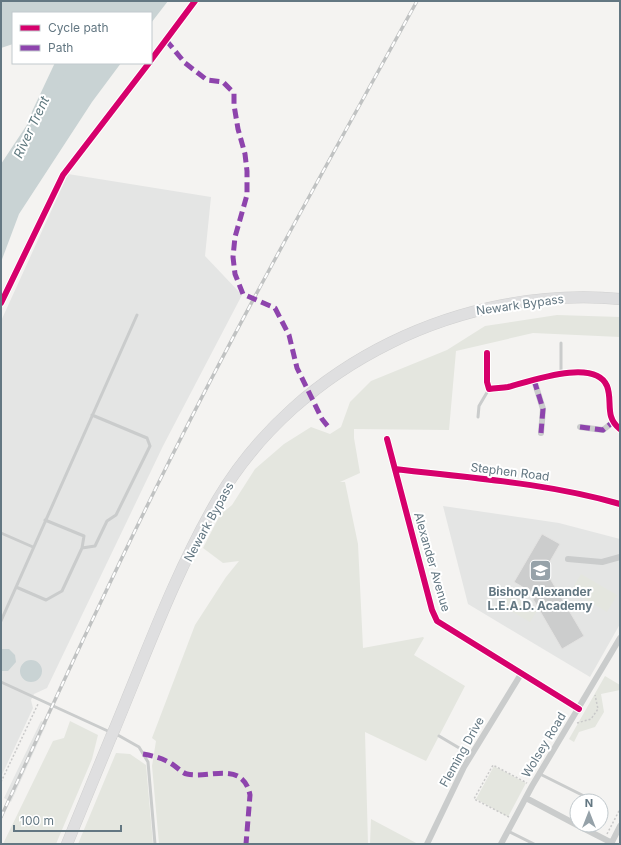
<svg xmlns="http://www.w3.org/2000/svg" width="621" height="845" viewBox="0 0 621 845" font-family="Inter,sans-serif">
<rect width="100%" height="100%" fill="#f4f3f1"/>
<!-- built -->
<path fill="#e4e5e4" d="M68,174L211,197L205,256L242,295L163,446L47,688L34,694L31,700L33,708L1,777V321Z
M443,506L559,523L620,539V624L590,677L468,604Z
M41,721L47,723L11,802L4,798Z"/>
<!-- green -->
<path fill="#e4e6df" d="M557,315L620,317V337L533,333L456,351L449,430L354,429V438L360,473L340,482H345L358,544L363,648L423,637L424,638L414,655L465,686L426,761L365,732L368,844H159L152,766L156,741L152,738L195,625L226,577L239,561L223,563L203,548L220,515L232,505L255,469L284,444L311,427L330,434L341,427L350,402L371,381L447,350L485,326Z
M581,574L617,595L607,612L571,591Z
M508,595L537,611L530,622L502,606Z
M605,676L620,685V690L601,694L604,712L595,727L579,732L574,742L569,739Z
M70,721L98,735L92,759L56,844H3L53,741L64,738Z
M116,753L130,754L146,765L153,844H78Z
M494,766L526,783L508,817L476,799Z
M371,819L418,844H420H370Z"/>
<!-- water -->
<path fill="#c9d3d4" d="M1,1H168L151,23V13H13V44L1,48Z
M68,63H121L92,102L19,214L1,262V164Z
M1,649H9L15,655L16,662L8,671H1Z
M20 671a11 11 0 1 1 22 0a11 11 0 1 1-22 0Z"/>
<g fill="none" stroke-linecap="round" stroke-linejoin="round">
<!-- river -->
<path stroke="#c9d3d4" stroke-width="13" d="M38,114L62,63"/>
</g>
<!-- building -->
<path fill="#cccdcd" stroke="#e3e2e1" d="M542,534L560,544L545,570L584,636L562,649L533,599L538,596L514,582Z"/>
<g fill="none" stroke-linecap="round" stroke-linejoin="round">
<defs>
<path id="highway" d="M115,728C147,651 176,571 218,499C299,363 463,285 620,299
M67,844L111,737"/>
</defs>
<!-- highway casing -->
<use href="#highway" stroke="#d0d0d0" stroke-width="12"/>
<!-- path -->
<path stroke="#c9c9c9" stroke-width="1.5" stroke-dasharray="2 2" stroke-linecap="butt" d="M577,723L591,719L598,709L595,695
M1,782L38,704
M509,817L474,799L493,765L527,783
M607,834L620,809"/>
<!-- lane -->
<path stroke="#cacccc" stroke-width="3" d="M561,343V373
M478,417L479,406L489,389
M45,520L84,536L82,548
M1,533L33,547
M16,587L46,600L62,591L82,548L95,546L107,521L116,515L150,446L147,438L92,415
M1,621L137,315
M1,682L110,732
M116,734L139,747L148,762L155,844
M439,736L471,755
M540,774L594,801
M508,831L534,844"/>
<!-- street -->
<path stroke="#cacccc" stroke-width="6" d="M487,353V382L489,389C495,388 502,388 508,387C528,382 595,357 607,386C613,401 604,417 620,429
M534,380L543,409L541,433
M580,427L603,430L613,422
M387,439L432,610L437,621L579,709
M395,469C471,478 547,483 620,504
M568,559L602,562L620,557
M526,798L577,825
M577,825L612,843
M427,844L464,767L521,674
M501,844L532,786L620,638
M611,844L620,826"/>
<!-- highway -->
<use href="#highway" stroke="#dfdfe0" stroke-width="11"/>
<defs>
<path id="rail" d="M1,817C60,689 119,560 183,434C257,288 338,145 417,1"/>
</defs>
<!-- rail casing -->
<use href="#rail" stroke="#c0c2c2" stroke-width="3.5"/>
<!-- rail -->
<use href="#rail" stroke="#fff" stroke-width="2" stroke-dasharray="6" stroke-linecap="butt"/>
<defs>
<path id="highway-bridge" d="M111,737L115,728"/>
</defs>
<!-- highway-bridge casing -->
<use href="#highway-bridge" stroke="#d0d0d0" stroke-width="12" stroke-linecap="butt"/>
<!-- highway-bridge -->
<use href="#highway-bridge" stroke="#dfdfe0" stroke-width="11"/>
<!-- quiet -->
<path stroke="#8e44ad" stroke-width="5" stroke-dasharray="10 5" stroke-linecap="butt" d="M166,40L185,63L207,80L223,82L234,93V105L238,129L245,154L247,171V195L235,237L233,257L235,274L243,294L275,308L289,335L297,368L322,419L330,429
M534,380L543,409L541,433
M580,427L603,430L613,422
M143,754C154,756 162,758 172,764C177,767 182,773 187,774C209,779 243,760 250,795L246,844"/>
<defs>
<path id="cycleway" d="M151,60L195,1
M1,303L63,175L149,63
M487,353V382L489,389C495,388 502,388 508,387C528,382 595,357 607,386C613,401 604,417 620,429
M387,439L432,610L437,621L579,709
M395,469C471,478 547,483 620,504"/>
</defs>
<!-- cycleway casing -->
<use href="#cycleway" stroke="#fff" stroke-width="8"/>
<!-- cycleway -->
<use href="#cycleway" stroke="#d6006c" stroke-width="6"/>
</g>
<!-- icons -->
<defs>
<symbol id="school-square" viewBox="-11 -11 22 22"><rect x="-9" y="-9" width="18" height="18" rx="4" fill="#96a2a9" stroke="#fff"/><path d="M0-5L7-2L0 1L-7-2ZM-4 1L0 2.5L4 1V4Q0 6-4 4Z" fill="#fff"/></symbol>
</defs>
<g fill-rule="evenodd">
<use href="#school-square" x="528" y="558" width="25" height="25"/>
</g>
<g text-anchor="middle" stroke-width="4" stroke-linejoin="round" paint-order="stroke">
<!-- street labels -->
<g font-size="12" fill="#637782" stroke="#fff">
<text transform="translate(520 305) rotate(-8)" y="4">Newark Bypass</text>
<text transform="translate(510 472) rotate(7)" y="4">Stephen Road</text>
<text transform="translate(209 522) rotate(-61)" y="4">Newark Bypass</text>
<text transform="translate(432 562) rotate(74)" y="4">Alexander Avenue</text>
<text transform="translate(544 745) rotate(-59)" y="4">Wolsey Road</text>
<text transform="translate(462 752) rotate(-61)" y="4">Fleming Drive</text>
</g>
<!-- poi labels -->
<g font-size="12" font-weight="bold" fill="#637782" stroke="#fff">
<text x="540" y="596">Bishop Alexander<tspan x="540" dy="14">L.E.A.D. Academy</tspan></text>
</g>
<!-- water labels -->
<g font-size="13" font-style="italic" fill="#5f797f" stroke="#fff">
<text transform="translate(31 127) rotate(-65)" y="5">River Trent</text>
</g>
</g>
<!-- border -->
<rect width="621" height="845" fill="none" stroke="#637782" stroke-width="4"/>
<!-- legend -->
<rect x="12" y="12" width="140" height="52" fill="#ffffff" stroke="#c1c9cd"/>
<rect x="20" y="25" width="20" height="6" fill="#d6006c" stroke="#c1c9cd"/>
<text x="48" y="32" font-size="12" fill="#637782">Cycle path</text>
<rect x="20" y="45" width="20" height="6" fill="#8e44ad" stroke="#c1c9cd"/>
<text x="48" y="52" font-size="12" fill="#637782">Path</text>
<!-- north arrow -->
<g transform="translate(589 813)"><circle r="19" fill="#ffffff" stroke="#c1c9cd"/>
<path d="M0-3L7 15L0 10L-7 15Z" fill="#96a2a9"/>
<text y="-6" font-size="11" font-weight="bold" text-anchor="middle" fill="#637782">N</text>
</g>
<!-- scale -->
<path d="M14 825v6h107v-6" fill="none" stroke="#637782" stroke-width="2"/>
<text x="20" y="825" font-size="12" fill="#637782" stroke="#ffffff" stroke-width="3" paint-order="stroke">100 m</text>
</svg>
